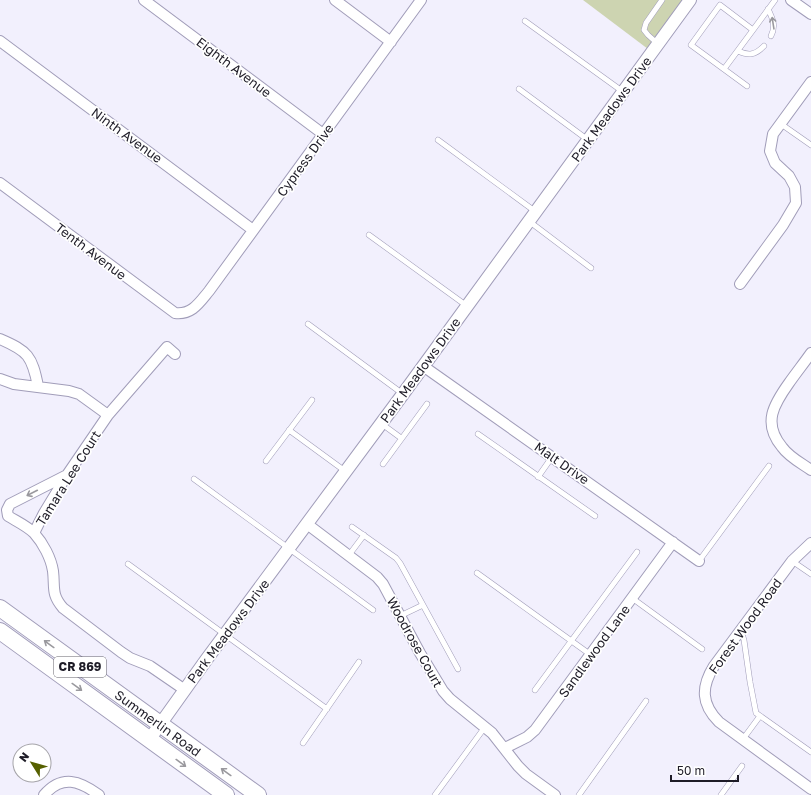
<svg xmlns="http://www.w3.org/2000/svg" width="811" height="795" viewBox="0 0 811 795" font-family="'Golos Text',sans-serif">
<rect width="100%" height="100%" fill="#f2f0fd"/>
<!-- green -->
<path fill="#cdd4b1" d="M583,0H684L648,49Z"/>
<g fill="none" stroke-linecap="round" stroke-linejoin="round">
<defs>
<path id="service" d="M768,9C773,19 776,26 771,36
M525,21L622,91
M658,44L648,35L644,30L646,23L662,0
M738,51C749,56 755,55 764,46
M724,69L753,30
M747,86L691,45L720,5L753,30L775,0
M519,89L588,140
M781,124L811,145
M438,140L536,212
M530,222L591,268
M369,235L467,306
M308,324L403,394
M382,424L401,438
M289,430L345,471
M478,434L595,516
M266,461L312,400
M383,464L427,404
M538,477L552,457
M194,479L373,610
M352,527L396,558L400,563L458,669
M349,555L364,535
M699,561L769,466
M792,561L811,574
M128,564L327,709
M477,573L591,655
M632,598L702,649
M400,616L423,605
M741,631L744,640L750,682L756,713L811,752
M535,690L637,552
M743,739L760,716
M303,743L359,662
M435,795L485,727
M579,795L646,701
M721,795L742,766"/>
<path id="minor" d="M144,0L323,134
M335,0L391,42
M791,0L811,14
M0,41L253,230
M0,183L175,313C192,315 199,303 209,291L421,0
M740,284L783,225L796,203L795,187L789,176L775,163L770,151L773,134L811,82
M0,339C28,351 32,356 38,386
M811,353C804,363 796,373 789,383C774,404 762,423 782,447C789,457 801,463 811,470
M423,366L699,561
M0,379L14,384L69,391L79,394L108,415
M67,475L10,504L7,510L8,516C16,521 27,526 34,533C43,543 51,558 53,571C55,588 51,594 63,608L121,652L130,658L150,666L185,690
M307,524L377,577L383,584L420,653L443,691L450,699L492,733L518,766L526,774L555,795
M34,533L44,513L67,475L108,415L167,347L175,354
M811,543L792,561L714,666C701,687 701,704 719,722L811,789
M505,748L527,737L535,730L673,542
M44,795C62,774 80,781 99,795"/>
<path id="tertiary" d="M149,740L206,660L403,394L690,0"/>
<path id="primary" d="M0,608L258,795
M0,631L226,795"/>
</defs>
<!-- service casing -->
<use href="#service" stroke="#a19db9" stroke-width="6"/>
<!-- minor casing -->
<use href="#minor" stroke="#a19db9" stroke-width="12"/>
<!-- tertiary casing -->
<use href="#tertiary" stroke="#a19db9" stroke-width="14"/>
<!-- primary casing -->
<use href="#primary" stroke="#a19db9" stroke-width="18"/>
<!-- service -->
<use href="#service" stroke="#fff" stroke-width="5"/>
<!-- minor -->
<use href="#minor" stroke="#fff" stroke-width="10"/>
<!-- tertiary -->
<use href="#tertiary" stroke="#fff" stroke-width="12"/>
<!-- primary -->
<use href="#primary" stroke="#fff" stroke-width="16"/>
</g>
<!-- one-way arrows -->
<defs><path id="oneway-shaft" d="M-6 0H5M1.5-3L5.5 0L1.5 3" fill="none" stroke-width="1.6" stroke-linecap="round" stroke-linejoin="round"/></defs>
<g stroke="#9a999e">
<use href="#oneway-shaft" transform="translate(773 23) rotate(-99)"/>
<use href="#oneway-shaft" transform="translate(32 493) rotate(153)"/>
<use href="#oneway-shaft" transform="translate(49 644) rotate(-144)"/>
<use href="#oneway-shaft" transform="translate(77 687) rotate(36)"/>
<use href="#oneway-shaft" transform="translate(181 763) rotate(36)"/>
<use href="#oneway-shaft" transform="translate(226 772) rotate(-144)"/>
</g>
<g text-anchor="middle" stroke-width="3.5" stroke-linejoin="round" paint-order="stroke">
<!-- shield labels -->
<rect fill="#fff" stroke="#626068" stroke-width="1" x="54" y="657" width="52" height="20" rx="3"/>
<g font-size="12" font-weight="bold" fill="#1e1c27">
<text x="80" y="671">CR 869</text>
</g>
<!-- street labels -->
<g font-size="13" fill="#1e1c27" stroke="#fff">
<text transform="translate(234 67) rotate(37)" y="5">Eighth Avenue</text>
<text transform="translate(611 109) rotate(-54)" y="5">Park Meadows Drive</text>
<text transform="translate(127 135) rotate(36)" y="5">Ninth Avenue</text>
<text transform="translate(305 160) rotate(-54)" y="5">Cypress Drive</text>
<text transform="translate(91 251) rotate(37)" y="5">Tenth Avenue</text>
<text transform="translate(420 370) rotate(-54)" y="5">Park Meadows Drive</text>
<text transform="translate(562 463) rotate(35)" y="5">Malt Drive</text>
<text transform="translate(68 478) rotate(-58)" y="5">Tamara Lee Court</text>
<text transform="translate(745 626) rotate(-54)" y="5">Forest Wood Road</text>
<text transform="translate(228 631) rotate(-53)" y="5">Park Meadows Drive</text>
<text transform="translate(415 642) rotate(61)" y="5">Woodrose Court</text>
<text transform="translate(594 651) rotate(-54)" y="5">Sandlewood Lane</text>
<text transform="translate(158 723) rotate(36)" y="5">Summerlin Road</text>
</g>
</g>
<!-- north arrow -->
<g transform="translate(32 763) rotate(307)"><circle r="19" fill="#ffffff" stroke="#a5a4a9"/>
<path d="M0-3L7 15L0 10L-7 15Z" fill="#566000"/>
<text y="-6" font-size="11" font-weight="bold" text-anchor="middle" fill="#1e1c27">N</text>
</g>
<!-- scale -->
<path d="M671 775v6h67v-6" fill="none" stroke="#1e1c27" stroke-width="2"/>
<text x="677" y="775" font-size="12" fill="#1e1c27" stroke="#ffffff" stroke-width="3" paint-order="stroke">50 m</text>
</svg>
